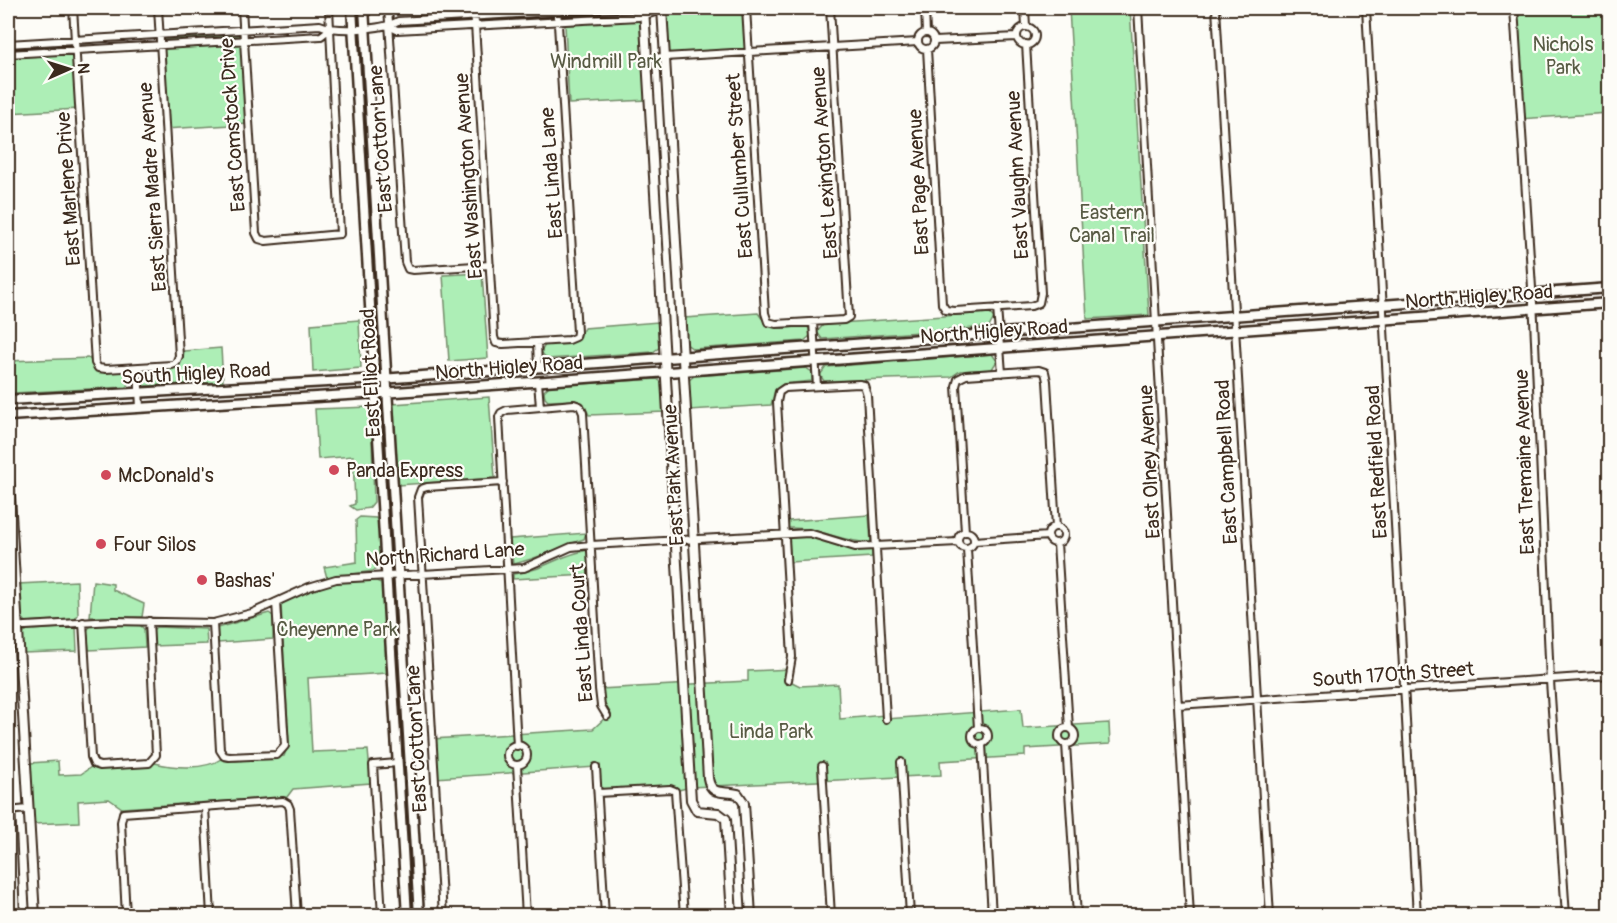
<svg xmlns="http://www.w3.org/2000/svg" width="1617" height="923" viewBox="0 0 1617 923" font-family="Pangolin,sans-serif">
<rect width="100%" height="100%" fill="#fdfcf7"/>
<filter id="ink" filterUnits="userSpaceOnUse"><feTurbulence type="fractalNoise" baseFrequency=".0167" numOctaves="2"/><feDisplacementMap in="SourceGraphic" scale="12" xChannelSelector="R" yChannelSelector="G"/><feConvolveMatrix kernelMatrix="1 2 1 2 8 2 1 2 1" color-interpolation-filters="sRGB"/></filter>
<g filter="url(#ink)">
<!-- green -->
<path fill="#adeeb6" stroke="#748c6a" stroke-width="1.5" d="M662,8H745L748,52L664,57Z
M1069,8H1130L1149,315L1087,319Z
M1515,8H1609V113L1519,119Z
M640,19L647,100L569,104L565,25Z
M243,35L249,124L164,129L159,40Z
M75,45L79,109L8,113V49Z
M482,273L488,358L449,361L443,275Z
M758,313C772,334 783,328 805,326L809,328L810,336L804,341L693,349L685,343L684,318Z
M989,313L994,318L989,327L822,339L817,332L824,324Z
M359,320L361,368L313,372L311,324Z
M658,322L660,347L653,352L547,359L541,352L545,345L578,340L584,328Z
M221,348L223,382L142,386L141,371L176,368L183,358L184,351Z
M992,354L997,361L992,369L960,371L951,377L824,381L820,375L826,367Z
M89,358L98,372H129L134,378L127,387L13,393L8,389V361Z
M806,368L812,372V381L783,384L775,390L771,405L689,410L687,382L694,376Z
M657,379L664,384L665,412L589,415L584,404L575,400L548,401L545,398L544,391L549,386Z
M489,397L495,478L398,485L393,404Z
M371,407L374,502L369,508L356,510L350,506L355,504L353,456L318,459L315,409Z
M869,515L871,543C841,542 819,527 788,528L789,521Z
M360,517L376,518L379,523L381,565L373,571L327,578L324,567L357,562L356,520Z
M586,533L584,539C559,547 538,559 513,564L510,539Z
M789,535L815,538L852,550H872V557L790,562Z
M588,550V575L513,579V574C543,571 558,555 588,550Z
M372,579L381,583L383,587L387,673L308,678L312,752L368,750L371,783L293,789L287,797L122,808L109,799L78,801L79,822L33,824L30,763L58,761L59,775L81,774L91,767L98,769L149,766L155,763C174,768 205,770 221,759L236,761L284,756L289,743L281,605C303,584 343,582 372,579Z
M77,581L78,615L75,619L26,622L20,615L18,584Z
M93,581L113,584V590L144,604L142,617H90Z
M269,613L273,616V639L218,643L217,628Z
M116,624L140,625L144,629L145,647L89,650L87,630L91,626Z
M76,627L77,651L23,653L21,636L27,630Z
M156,627L206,629L207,644L153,646L152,631Z
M791,669L788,680L800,686L838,684L840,719L885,715L886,719L1021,709L1023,728L1109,723L1110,744L1025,749V756L940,761L941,775L690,787L675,791L598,793L596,767L435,778L432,739L593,729L607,716L599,689L748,681V671Z"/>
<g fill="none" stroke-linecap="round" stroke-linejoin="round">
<defs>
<path id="minor" d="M73,8L95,363L98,368L106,369L172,365L176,363L179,356L158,8
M242,8L256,233L259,239L266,241L340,234L329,8
M388,8L405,262L408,269L413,270L490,265
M474,8L494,337L496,343L503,344L569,340L576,337L577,332L557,8
M746,8L765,313L768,322L776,324L844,320L849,317L830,8
M925,8L926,33
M1025,8L1026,27
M1138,8L1190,916
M1216,8L1270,916
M1366,8L1417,916
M1514,8L1534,319L1550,681L1566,916
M389,26L397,30L639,17L662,10
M1017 36a9 9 0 1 1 18 0a9 9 0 1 1-18 0Z
M918 41a8 8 0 1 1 16 0a8 8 0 1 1-16 0Z
M935,41L1017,37
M8,44L320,25C336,32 382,30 398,21L617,8
M927,49L942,304L946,310L955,311L1031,306L1039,303L1041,293L1026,44
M8,54L321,36L330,29
M647,58L918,42
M997,308L1002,373
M813,322L817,386
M537,342L538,367
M138,368L140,408
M538,382L540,407
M1048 535a8 8 0 1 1 16 0a8 8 0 1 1-16 0Z
M958 540a8 8 0 1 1 16 0a8 8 0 1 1-16 0Z
M965,532L956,386L958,379L966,375L1039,370L1045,372L1047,381L1056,527
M974,541L1048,536
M1057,543L1069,728
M967,549L978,728
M83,622L91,757L94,764L100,766L149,763L156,755L149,621
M213,623L220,750L224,756L229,757L277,755L285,746L276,602
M8,627L114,621L213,623L252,613L309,587L336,579L524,568L571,547L591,545L809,533L855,547L958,542
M788,680L792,657L777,402L779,392L785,388L859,384L864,385L867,395L886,719
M1178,705L1610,675
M1059 736a8 8 0 1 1 16 0a8 8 0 1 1-16 0Z
M972 736a8 8 0 1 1 16 0a8 8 0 1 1-16 0Z
M982,744L992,916
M1066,744L1077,916
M507 755a10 10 0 1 1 20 0a10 10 0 1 1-20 0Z
M517,746L499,417L501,413L507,410L574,404L580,406L583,413L599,689L601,706L607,716
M901,762L910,916
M517,765L526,916
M822,766L831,916
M596,767L605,916
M598,793L670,789L675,791L684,916
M205,807L211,916
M8,811L28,809
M126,916L121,822L123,813L283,801L288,804L290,809L297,916
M382,916L373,765L397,763
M443,916L418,497L421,489L427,487L503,482"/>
<path id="tertiary" d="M644,8L691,800L697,811L718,813L726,819L732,916
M662,8L708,778C711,797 724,790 738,794L744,803L751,916
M8,463L35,916
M8,764L15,916"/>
<path id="secondary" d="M352,8L407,916
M364,8L419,916
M8,400L381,379L1610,288
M8,416L396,392L1610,303"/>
</defs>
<!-- minor casing -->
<use href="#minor" stroke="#3b2a1e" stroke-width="10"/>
<!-- tertiary casing -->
<use href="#tertiary" stroke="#3b2a1e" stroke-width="12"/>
<!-- secondary casing -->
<use href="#secondary" stroke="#3b2a1e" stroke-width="13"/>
<!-- minor -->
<use href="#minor" stroke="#fdfcf7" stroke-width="6"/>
<!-- tertiary -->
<use href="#tertiary" stroke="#fdfcf7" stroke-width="8"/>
<!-- secondary -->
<use href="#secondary" stroke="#fdfcf7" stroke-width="8"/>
</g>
</g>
<!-- markers -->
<g fill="#d1495b" stroke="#fdfcf7" stroke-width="2">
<circle cx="334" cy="470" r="6"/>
<circle cx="106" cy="475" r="6"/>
<circle cx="101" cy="544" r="6"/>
<circle cx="202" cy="580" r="6"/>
</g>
<g text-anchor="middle" stroke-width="4.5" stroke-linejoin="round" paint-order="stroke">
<!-- park labels -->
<g font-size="20" fill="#585b44" stroke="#fdfcf7">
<text x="1563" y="51">Nichols<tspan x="1563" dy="23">Park</tspan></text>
<text x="606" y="68">Windmill Park</text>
<text x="1112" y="219">Eastern<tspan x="1112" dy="23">Canal Trail</tspan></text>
<text x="337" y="636">Cheyenne Park</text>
<text x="771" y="738">Linda Park</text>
</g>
<!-- street labels -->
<g font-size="20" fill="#3b2a1e" stroke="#fdfcf7">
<text transform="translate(232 125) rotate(-94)" y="7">East Comstock Drive</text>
<text transform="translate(380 139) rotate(-94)" y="7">East Cotton Lane</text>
<text transform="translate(824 163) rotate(-94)" y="7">East Lexington Avenue</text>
<text transform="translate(739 166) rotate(-94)" y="7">East Cullumber Street</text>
<text transform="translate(551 173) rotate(-94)" y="7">East Linda Lane</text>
<text transform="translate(1017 175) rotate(-93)" y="7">East Vaughn Avenue</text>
<text transform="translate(468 176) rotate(-94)" y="7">East Washington Avenue</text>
<text transform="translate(918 182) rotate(-93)" y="7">East Page Avenue</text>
<text transform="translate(152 187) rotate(-94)" y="7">East Sierra Madre Avenue</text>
<text transform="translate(68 189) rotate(-94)" y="7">East Marlene Drive</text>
<text transform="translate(1479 296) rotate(-4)" y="7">North Higley Road</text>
<text transform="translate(994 331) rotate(-4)" y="7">North Higley Road</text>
<text transform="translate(509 367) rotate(-4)" y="7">North Higley Road</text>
<text transform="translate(196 373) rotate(-3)" y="7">South Higley Road</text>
<text transform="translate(370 373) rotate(-93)" y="7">East Elliot Road</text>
<text transform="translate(1149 462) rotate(-93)" y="7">East Olney Avenue</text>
<text transform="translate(1226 462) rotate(-93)" y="7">East Campbell Road</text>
<text transform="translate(1376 462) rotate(-93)" y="7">East Redfield Road</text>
<text transform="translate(1524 462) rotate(-92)" y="7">East Tremaine Avenue</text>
<text transform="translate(673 475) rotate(-93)" y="7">East Park Avenue</text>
<text transform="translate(445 554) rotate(-4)" y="7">North Richard Lane</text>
<text transform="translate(581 633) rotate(-94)" y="7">East Linda Court</text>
<text transform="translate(1393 674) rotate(-4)" y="7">South 170th Street</text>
<text transform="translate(416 739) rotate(-93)" y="7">East Cotton Lane</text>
</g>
<!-- poi labels -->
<g font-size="20" fill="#3b2a1e" stroke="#fdfcf7" text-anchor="start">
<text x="346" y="477">Panda Express</text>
<text x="118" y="482">McDonald's</text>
<text x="113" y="551">Four Silos</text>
<text x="214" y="587">Bashas'</text>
</g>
</g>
<!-- margin -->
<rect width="1617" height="923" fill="none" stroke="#fdfcf7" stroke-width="30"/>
<rect x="15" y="15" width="1587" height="893" fill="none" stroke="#3b2a1e" stroke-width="2" filter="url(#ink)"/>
<!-- north arrow -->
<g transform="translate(69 69) rotate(87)" stroke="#fdfcf7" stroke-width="4.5" paint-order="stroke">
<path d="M0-4.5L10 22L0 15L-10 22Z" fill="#3b2a1e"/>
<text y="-9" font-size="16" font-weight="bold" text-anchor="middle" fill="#3b2a1e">N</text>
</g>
</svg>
